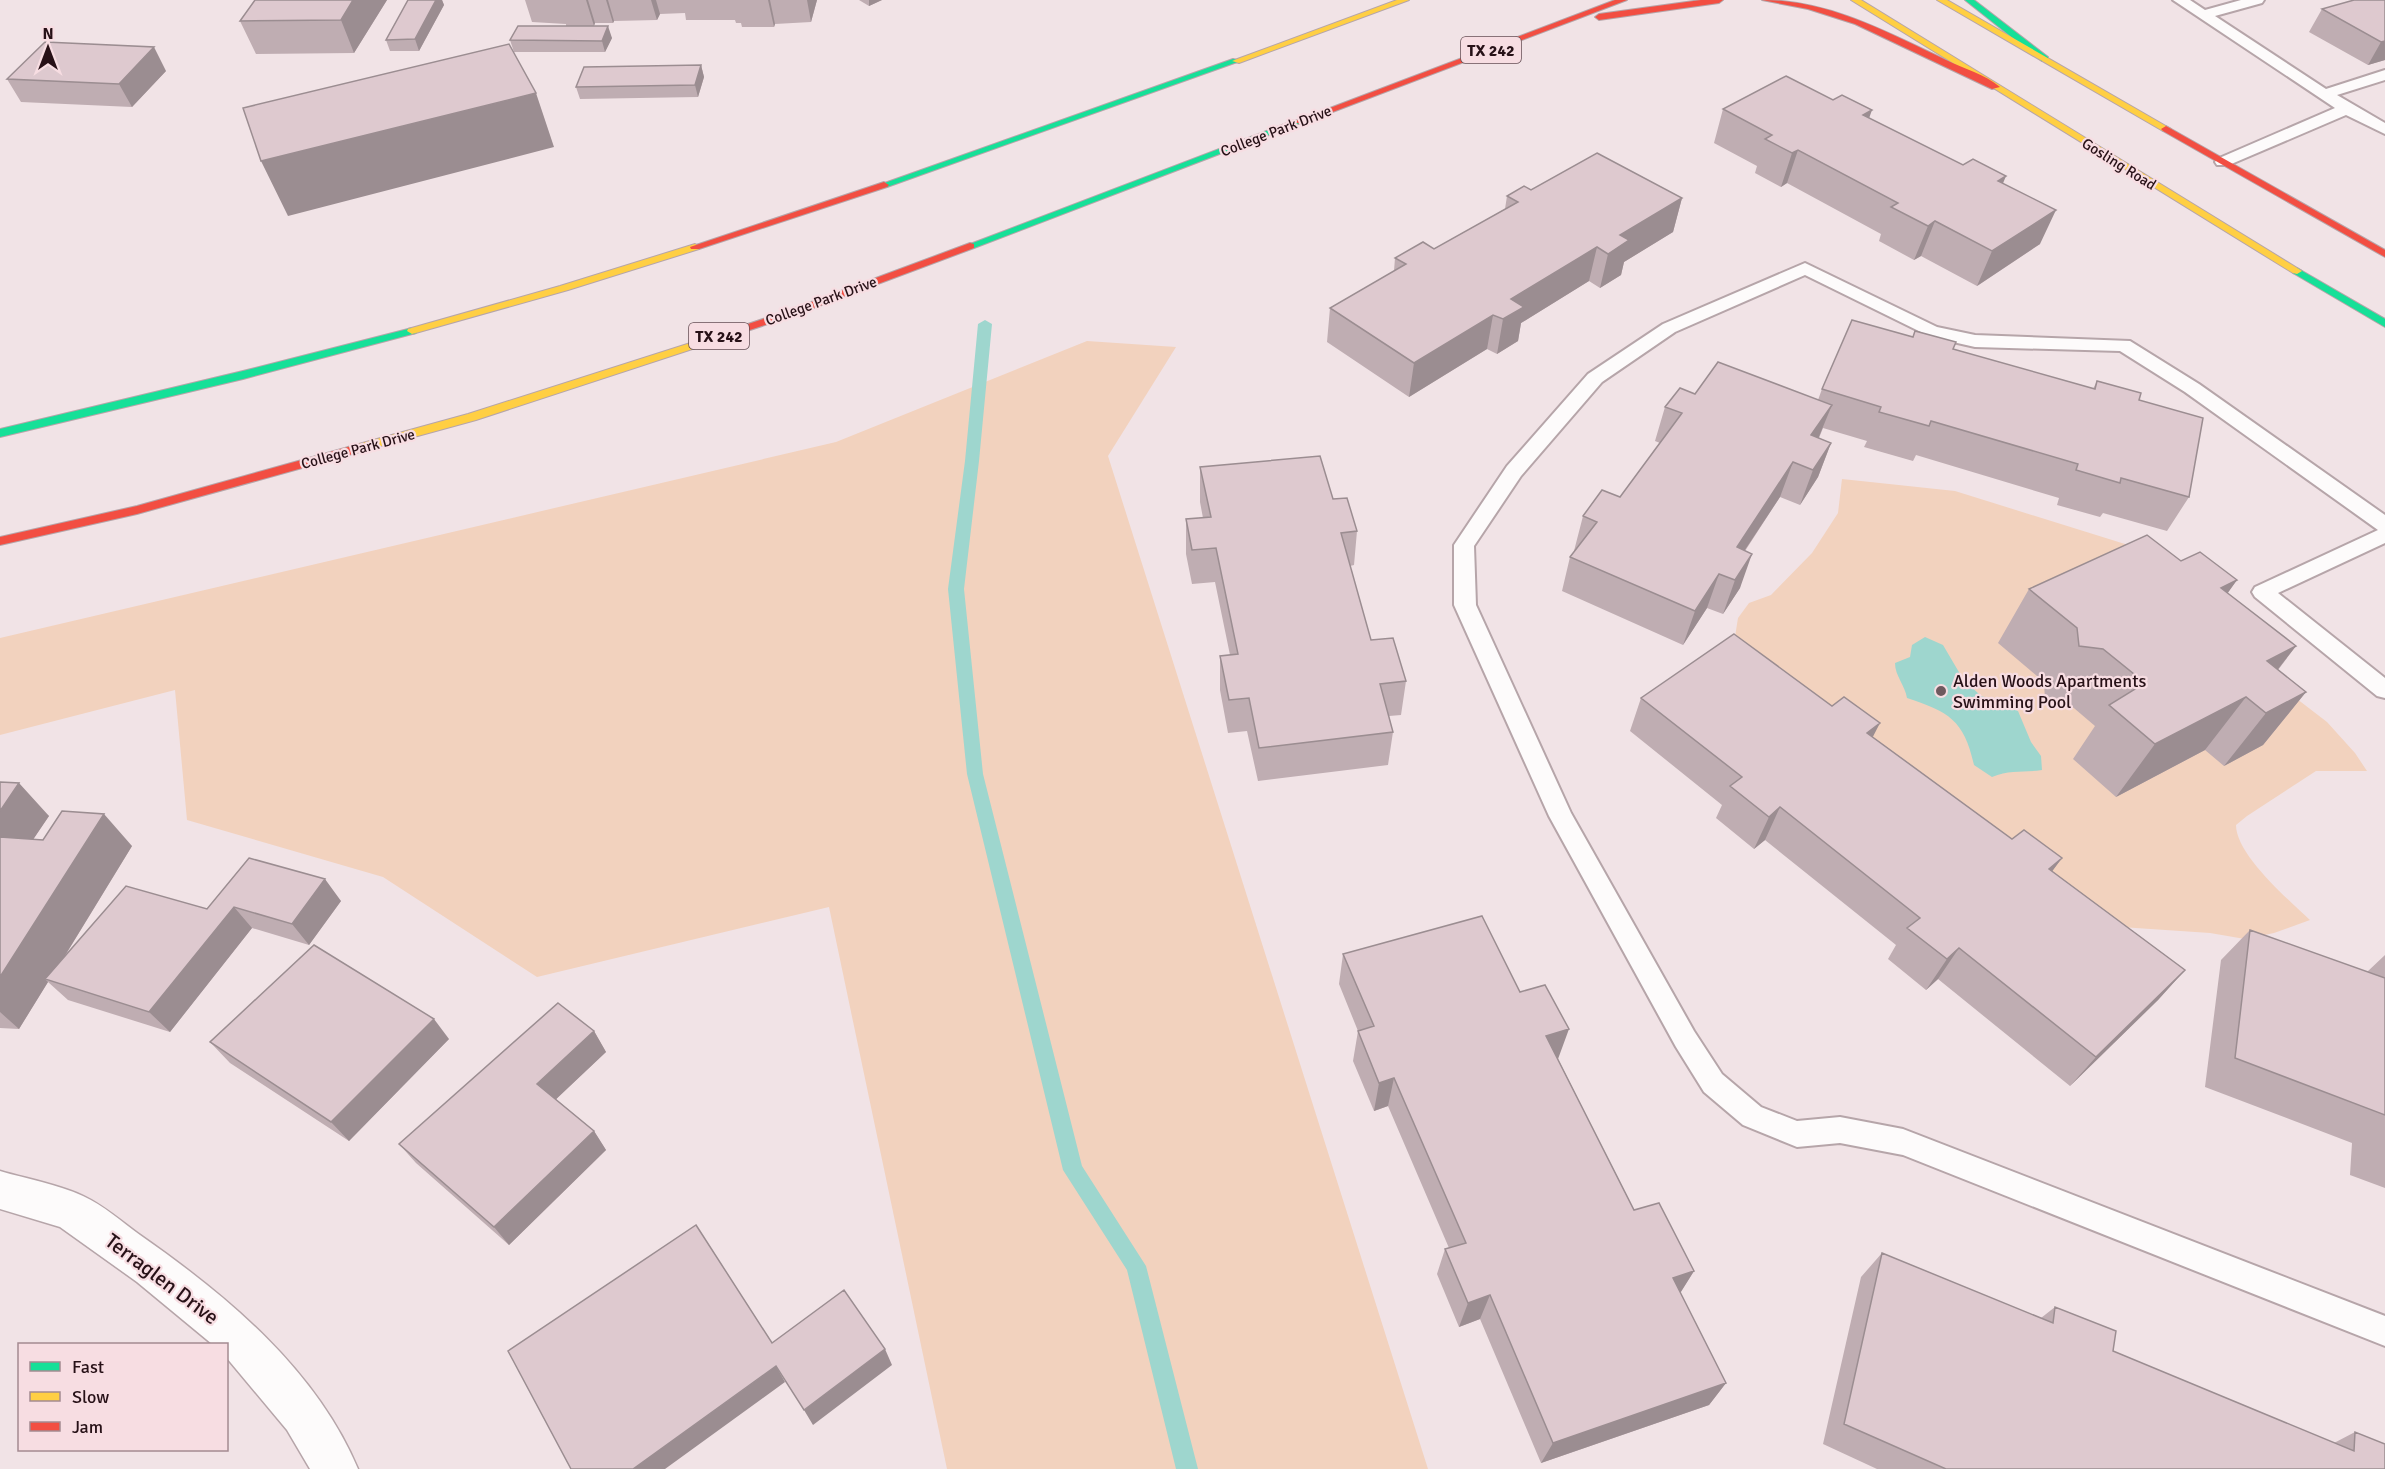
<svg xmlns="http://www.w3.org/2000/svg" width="2385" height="1469" viewBox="0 0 2385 1469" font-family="Signika,sans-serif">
<rect width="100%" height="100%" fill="#f1e3e6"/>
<!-- green -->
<path fill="#f2d2be" d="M1087,341L1176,347L1108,456L1428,1469H947L829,907L537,977L383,877L187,820L175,690L0,735V638L836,442Z
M1842,479L1955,491L2141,549L2205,628L2327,722L2355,753L2367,771H2316L2247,816L2236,825C2236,855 2289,900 2310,920L2274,933L2245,939L2210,933L2121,927L1734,643L1738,618L1749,603L1771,595L1812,553L1838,513Z"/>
<!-- water -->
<path fill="#9ed6ce" d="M1925,637L1943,645L1963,679L1981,696L1999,701L2018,711L2031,742L2041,756L2042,770C2023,773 2010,769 1992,777L1974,765C1964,720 1949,712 1907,698C1905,685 1895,676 1895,663L1910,657L1912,645Z"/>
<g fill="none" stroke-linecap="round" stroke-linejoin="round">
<!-- stream -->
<path fill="#9ed6ce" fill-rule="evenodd" d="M985,320L992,324L979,461L964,589L983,774L1082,1166L1146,1266L1198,1469H1176L1127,1270L1063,1170L967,774L948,589L965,461L978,324Z"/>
<defs>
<path id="lane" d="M2173,0H2190L2205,10L2241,0H2264L2262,3L2215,16L2326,89L2385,70V80L2337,95L2385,123V134L2346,115L2229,165H2217L2215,162L2217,159L2335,108Z
M1805,263L1937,327L1975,335L2130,341L2199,384L2385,515V543L2278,593L2385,678V698L2377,696L2255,597L2252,592L2255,587L2378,530L2185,392L2120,351L1975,347L1931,337L1805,275L1675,332L1602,382L1521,476L1474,546L1476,605L1571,813L1694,1031L1722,1074L1761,1107L1797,1121L1840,1117L1903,1129L2385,1316V1346L1903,1155L1840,1143L1797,1147L1743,1125L1704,1092L1676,1047L1549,816L1454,605V545L1507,466L1588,374L1663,324Z"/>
<path id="street" d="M0,1171C27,1179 57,1184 83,1196C103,1205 122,1222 140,1235C226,1295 316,1369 358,1469H310L287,1430L226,1357V1344H212L137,1282L60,1227L0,1209Z"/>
<path id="fast" d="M1965,0H1974L2048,57V61H2042Z
M1233,59L1240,61L887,187L879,185Z
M1295,120L1303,122L974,248H966L965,246Z
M2297,268L2385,319V327L2293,273V269Z
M412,328L417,331L416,333L243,379L0,437V429L243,371Z"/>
<path id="slow" d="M1397,0H1409L1239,63L1232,61Z
M1851,0H1861L2302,271L2297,274L2293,273Z
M1937,0H1947L2171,129L2163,131Z
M695,244L700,247L699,249L568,290L412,334L407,331L408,329L560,286Z
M728,331L732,332V336L476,420L352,454L346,450L348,447L468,414Z"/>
<path id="jam" d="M1615,0H1627L1301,124L1293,122Z
M1701,0H1723L1719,3L1599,20L1595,17L1599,14Z
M1762,0C1828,0 1887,32 1946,60C1963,68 1986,75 2000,87L1992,89L1855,24L1808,9Z
M2166,126L2385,250V257L2163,131L2161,129Z
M884,182L889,185L887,187L699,249H691L690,247Z
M970,243L974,244V248L795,315L732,336L728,337L723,334L724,332L787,311Z
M352,446L356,447L358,450L356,453L137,514L0,545V537L137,506Z"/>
</defs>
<!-- lane casing -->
<use href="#lane" stroke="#b6a5a9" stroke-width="4"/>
<!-- street casing -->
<use href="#street" stroke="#b6a5a9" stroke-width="3"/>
<!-- fast casing -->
<use href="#fast" stroke="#b6a5a9" stroke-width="2"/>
<!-- slow casing -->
<use href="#slow" stroke="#b6a5a9" stroke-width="2"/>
<!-- jam casing -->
<use href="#jam" stroke="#b6a5a9" stroke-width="2"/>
<!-- lane -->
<use href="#lane" fill="#fdfbfb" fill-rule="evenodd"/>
<!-- street -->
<use href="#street" fill="#fdfbfb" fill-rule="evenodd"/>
<!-- fast -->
<use href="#fast" fill="#16e098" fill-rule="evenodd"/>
<!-- slow -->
<use href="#slow" fill="#ffcf43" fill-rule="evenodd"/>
<!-- jam -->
<use href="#jam" fill="#f24e42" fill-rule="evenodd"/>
</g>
<!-- wall -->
<path fill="#bfadb2" d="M255,0H387L354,53L256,54L240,21Z
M408,0H442L444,5L419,51H390L386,40Z
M525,0H817L811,22L775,24L774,27H742L741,23H736L735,20H686L685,13L660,14L657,20L614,21L613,23H595L594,26L612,38L605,52H514L510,40L566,26V24L532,22Z
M859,0H882L869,6Z
M2385,0V60L2368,65L2309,32L2322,9Z
M701,65L704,77L698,97L580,99L576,87Z
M166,71L132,107L21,102L7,79Z
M1723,109L1869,118L1963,165L2003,184L2040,244L1977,286L1921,256L1914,260L1879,241L1881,234L1787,183L1781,187L1755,173L1757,166L1714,143Z
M1531,190L1682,198L1673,232L1624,262L1621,275L1600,288L1589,281L1521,323L1518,341L1497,354L1487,349L1409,397L1327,342L1330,308L1394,271L1395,258L1434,249L1505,209L1507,196Z
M1953,349L2093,389L2097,381L2139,400L2189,497L2167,531L2103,513L2100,517L2057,505L2059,498L1916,455L1913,461L1864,447L1867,441L1823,428L1819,438L1831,443L1818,477L1800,505L1780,497L1745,551L1740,588L1723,614L1707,608L1683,645L1562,591L1570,557L1575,551H1574L1583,516L1620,497L1660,443L1655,441L1665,407L1695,394L1818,400L1822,389Z
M1200,467L1333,499L1357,531L1354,565L1350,566L1371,640L1406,681L1401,715L1389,716L1393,732L1388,765L1258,781L1247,731L1228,733L1220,690V656L1230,655L1215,582L1192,584L1186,554V519L1203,518L1200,502Z
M2181,561L2237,580L2227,593L2296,646L2278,670L2306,692L2263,745L2224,766L2205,750L2116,797L2073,759L2095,726L2068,703L2045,700L2044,682L1998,643L2029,589Z
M1641,698L1873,737L2012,839L2062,858L2052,871L2185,970L2158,1000L2070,1086L1938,979L1926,990L1888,959L1896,945L1765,840L1754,849L1716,818L1722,805L1630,731Z
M0,782L49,816L33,839L132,846L63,959L207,909L249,858L341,901L309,945L252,928L170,1032L68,1000L48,982L19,1029L0,1028Z
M2250,930L2367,972L2385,955V1188L2350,1175L2352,1143L2205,1087L2221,960Z
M1343,954L1520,992L1558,1059L1634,1210L1694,1271L1680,1293L1726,1383L1709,1405L1541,1463L1480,1319L1459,1327L1437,1274L1445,1249L1449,1248L1388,1106L1374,1111L1353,1061L1358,1031L1339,984Z
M594,1031L606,1052L556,1099L594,1131L606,1150L509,1245L416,1163L399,1144Z
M449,1039L349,1141L230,1063L210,1042Z
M1882,1253L2041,1318L2055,1307L2113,1351L2334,1443L2355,1432L2385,1469H1877L1823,1444L1861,1277Z"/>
<!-- shaded-wall -->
<path fill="#9b8d91" d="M353,0H387L354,53L341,20Z
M436,0H442L444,5L419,51L415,39Z
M586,0H588L595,23L594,26Z
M606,0H608L614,21L613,23Z
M651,0H656L660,14L657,20Z
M768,0H770L775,24L774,27Z
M807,0H817L811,22Z
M869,0H882L869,6Z
M608,26L612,38L605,52L602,41Z
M2385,41V60L2368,65L2381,42Z
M154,47L166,71L132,107L119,84Z
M701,65L704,77L698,97L695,85Z
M536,93L554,147L288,216L261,161Z
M1872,110L1860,144L1863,115Z
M1798,150L1787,183L1781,187L1792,153Z
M2006,176L1992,210L1998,181Z
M1682,198L1673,232L1624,262L1621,275L1600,288L1608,254L1620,235Z
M2056,210L2040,244L1977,286L1992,251Z
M1935,221L1921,256L1914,260L1928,226Z
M1597,247L1589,281L1521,323L1518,341L1497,354L1503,319L1511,299Z
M1493,315L1487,349L1409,397L1414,363Z
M1832,405L1818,439L1811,435Z
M1831,443L1818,477L1800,505L1813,470Z
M1793,462L1780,497L1727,577L1737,547Z
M1752,554L1740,588L1723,614L1735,580Z
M1719,574L1707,608L1683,645L1695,611Z
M2237,580L2198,635L2221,588Z
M2296,646L2254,700L2246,697L2205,750L2116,797L2155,744L2267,661Z
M2306,692L2263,745L2224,766L2266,713Z
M1880,723L1863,756L1867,733Z
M19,783L49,816L14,868L0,853V811Z
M1780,807L1765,840L1754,849L1769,817Z
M104,814L132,846L50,980L45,979L48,982L19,1029L0,1012V977Z
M2062,858L2039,889L2049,869Z
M325,879L341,901L309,945L292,924Z
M234,907L252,928L170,1032L149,1012Z
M1959,948L1938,979L1926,990L1947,959Z
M2185,970L2158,1000L2070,1086L2096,1057Z
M434,1019L449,1039L349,1141L331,1122Z
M1569,1029L1558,1059L1536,1066L1546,1036Z
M594,1031L606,1052L551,1104L537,1084Z
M1394,1078L1388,1106L1374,1111L1379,1083Z
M594,1131L606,1150L509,1245L494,1227Z
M1694,1271L1679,1295L1673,1278Z
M1490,1295L1480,1319L1459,1327L1468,1303Z
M885,1349L892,1365L813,1425L804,1410Z
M776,1366L785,1382L665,1469H633Z
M1726,1383L1709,1405L1541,1463L1553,1443Z"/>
<!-- building -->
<path fill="#dec9cf" stroke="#9b8d91" stroke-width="1.5" d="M255,0H353L341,20L240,21Z
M408,0H436L415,39L386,40Z
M2354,0H2385V41L2381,42L2322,9Z
M518,26H608L602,41L510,40Z
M45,42L154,47L119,84L7,79Z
M509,44L536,93L261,161L243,108Z
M701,65L695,85L576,87L584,67Z
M1786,76L1833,100L1842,95L1872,110L1863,115L1963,165L1973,159L2006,176L1998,181L2056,210L1992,251L1935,221L1928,226L1891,207L1898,203L1798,150L1792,153L1765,139L1772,135L1723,109Z
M1597,153L1682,198L1620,235L1629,240L1608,254L1597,247L1511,299L1524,307L1503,319L1493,315L1414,363L1330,308L1406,264L1395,258L1423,242L1434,249L1518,202L1507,196L1524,186L1531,190Z
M1852,320L1913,337L1915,331L1956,342L1953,349L2095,389L2097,381L2141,393L2139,400L2203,418L2189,497L2121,478L2120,483L2076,470L2078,464L1931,421L1929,426L1879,412L1881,407L1822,389Z
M1718,362L1832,405L1811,435L1831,443L1813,470L1793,462L1737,547L1752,554L1735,580L1719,574L1695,611L1570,557L1597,522L1583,516L1602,490L1620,497L1682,413L1665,407L1680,388L1695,394Z
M1320,456L1333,499L1347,498L1357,531L1341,533L1371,640L1393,638L1406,681L1380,684L1393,732L1259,748L1249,698L1229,700L1220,656L1238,654L1216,548L1192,550L1186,519L1211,517L1200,467Z
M2147,535L2181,561L2200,552L2237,580L2221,588L2296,646L2267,661L2306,692L2266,713L2246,697L2155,744L2109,705L2145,683L2103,649L2079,646L2077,628L2029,589Z
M1734,634L1832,706L1844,697L1880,723L1867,733L2012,839L2024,830L2062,858L2049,869L2185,970L2096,1057L1959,948L1947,959L1907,928L1920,918L1780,807L1769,817L1730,786L1742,777L1641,698Z
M0,782L19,783L0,811Z
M62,811L104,814L0,977V837L43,840Z
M249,858L325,879L292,924L234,907L149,1012L45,979L126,886L207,909Z
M1482,916L1520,992L1545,985L1569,1029L1546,1036L1634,1210L1659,1203L1694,1271L1673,1278L1726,1383L1553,1443L1490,1295L1468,1303L1445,1249L1466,1243L1394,1078L1379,1083L1358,1031L1374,1026L1343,954Z
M2250,930L2385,978V1115L2235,1058Z
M314,945L434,1019L331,1122L210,1042Z
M558,1003L594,1031L537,1084L594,1131L494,1227L399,1144Z
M696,1225L772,1343L844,1290L885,1349L804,1410L776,1366L633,1469H571L508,1351Z
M1882,1253L2053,1323L2055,1307L2116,1331L2113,1351L2354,1451L2355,1432L2385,1444V1469H1946L1844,1424Z"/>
<!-- markers -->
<circle fill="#6e5a5f" stroke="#f7dde2" stroke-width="2" cx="1941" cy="691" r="6"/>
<g text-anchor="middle" stroke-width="4.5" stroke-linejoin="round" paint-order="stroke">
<!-- far-street labels -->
<g font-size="15" fill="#271117" stroke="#f7dde2">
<text transform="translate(1276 131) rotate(-21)" y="5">College Park Drive</text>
<text transform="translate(2119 164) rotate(32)" y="5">Gosling Road</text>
<text transform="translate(821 301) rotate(-20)" y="5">College Park Drive</text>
<text transform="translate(358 449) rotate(-15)" y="5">College Park Drive</text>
</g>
<!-- shield labels -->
<g fill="#f7dde2" stroke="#654e54" stroke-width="1.5">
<rect x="1461" y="37" width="60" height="26" rx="4.5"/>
<rect x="689" y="323" width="60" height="26" rx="4.5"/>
</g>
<g font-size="16" font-weight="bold" fill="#271117">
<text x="1491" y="56">TX 242</text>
<text x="719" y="342">TX 242</text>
</g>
<!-- poi labels -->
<g font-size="18" fill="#271117" stroke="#f7dde2" text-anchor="start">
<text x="1953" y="687">Alden Woods Apartments<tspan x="1953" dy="21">Swimming Pool</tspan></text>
</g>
<!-- near-street labels -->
<g font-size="21" fill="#271117" stroke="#f7dde2">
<text transform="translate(162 1279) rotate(37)" y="7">Terraglen Drive</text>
</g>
</g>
<!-- legend -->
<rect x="18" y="1343" width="210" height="108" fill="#f7dde2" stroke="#a48b91" stroke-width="1.5"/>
<rect x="30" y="1362" width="30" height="9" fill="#16e098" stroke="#a48b91" stroke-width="1.5"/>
<text x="72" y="1373" font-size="18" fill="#271117">Fast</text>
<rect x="30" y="1392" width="30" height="9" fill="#ffcf43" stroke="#a48b91" stroke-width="1.5"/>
<text x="72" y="1403" font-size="18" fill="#271117">Slow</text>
<rect x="30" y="1422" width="30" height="9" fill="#f24e42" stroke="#a48b91" stroke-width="1.5"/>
<text x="72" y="1433" font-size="18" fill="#271117">Jam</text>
<!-- north arrow -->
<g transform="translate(48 48)" stroke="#f7dde2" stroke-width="4.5" paint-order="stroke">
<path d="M0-4.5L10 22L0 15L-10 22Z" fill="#271117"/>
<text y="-9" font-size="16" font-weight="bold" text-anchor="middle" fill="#271117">N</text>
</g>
</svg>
